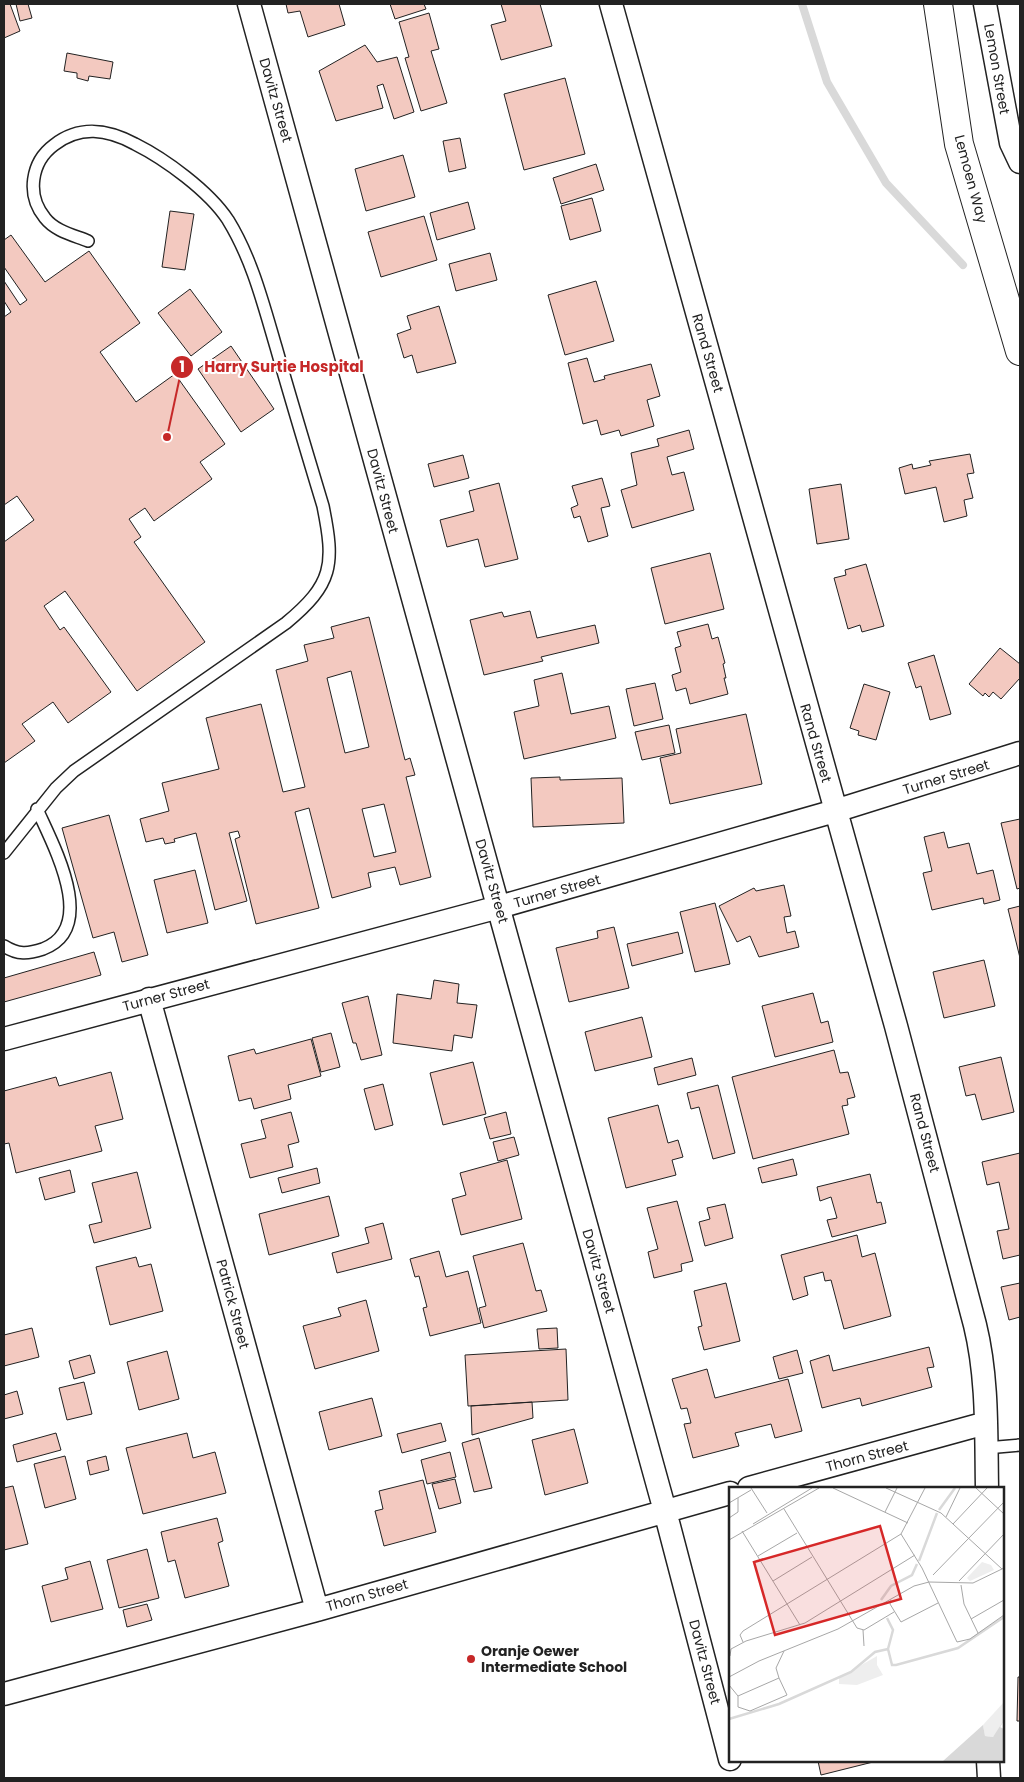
<svg xmlns="http://www.w3.org/2000/svg" width="1024" height="1782" viewBox="0 0 1024 1782" font-family="Poppins,sans-serif">
<rect width="100%" height="100%" fill="#fff"/>
<g fill="none" stroke-linecap="round" stroke-linejoin="round">
<!-- stream -->
<path stroke="#d9d9d9" stroke-width="8" d="M802,4L827,82L886,183L963,265"/>
</g>
<!-- building -->
<path fill="#f3c9c0" stroke="#222" fill-rule="evenodd" d="M4,4H10L20,31L4,38Z
M16,4H28L32,18L20,21Z
M286,4H339L345,25L308,37L300,11L288,13Z
M390,4H424L426,9L395,19Z
M501,4H540L552,46L501,60L491,25L506,21Z
M429,13L439,49L431,51L447,103L421,111L405,58L409,57L399,22Z
M365,45L377,62L397,57L414,112L394,119L383,84L377,86L383,108L336,121L319,71Z
M67,53L113,62L110,79L89,76L88,81L77,78V73L64,71Z
M565,78L585,154L524,170L504,94Z
M460,138L466,168L449,172L443,141Z
M403,155L415,197L366,211L355,169Z
M596,164L604,190L561,204L553,178Z
M592,198L601,231L570,240L561,206Z
M468,202L475,229L437,240L430,213Z
M170,211L194,214L185,270L162,267Z
M424,216L437,260L381,277L368,232Z
M11,235L45,282L89,251L140,323L100,352L136,402L175,374L225,444L200,462L212,479L154,521L145,508L129,519L141,537L134,542L205,642L137,691L65,591L44,606L60,630L64,627L111,692L68,723L53,702L22,724L35,741L4,763V542L34,520L17,496L4,505V317L11,312L4,301V281L20,305L27,300L4,267V240Z
M490,253L497,280L456,291L449,264Z
M596,281L614,341L565,355L548,295Z
M190,289L222,332L191,356L158,313Z
M439,306L456,363L417,373L412,355L404,358L397,334L411,329L407,316Z
M231,346L274,409L241,432L198,369Z
M587,358L594,382L605,379L604,376L651,364L660,396L647,400L654,426L621,436L619,430L601,435L597,420L583,424L568,363Z
M689,430L694,449L667,457L672,475L684,472L694,510L632,528L621,490L637,485L631,453L659,446L657,439Z
M970,454L974,473L967,474L973,498L964,500L967,516L944,522L936,487L905,494L899,468L912,464L913,469L931,465L929,461Z
M463,455L469,478L434,487L428,464Z
M602,478L610,506L601,508L608,536L588,542L580,516L574,518L571,508L578,505L572,486Z
M499,483L518,559L485,567L478,539L447,547L440,520L474,511L469,491Z
M841,484L849,539L817,544L809,489Z
M710,553L724,609L665,624L651,568Z
M866,564L884,626L862,632L860,625L848,629L834,578L846,575L845,570Z
M530,611L537,638L595,625L599,643L541,657L543,661L484,675L470,620L502,612L504,617Z
M369,617L405,760L410,758L415,775L406,777L431,877L400,885L395,867L368,873L371,887L332,898L309,808L295,812L319,908L256,924L235,839L240,837L238,831L229,833L247,901L215,910L196,833L174,839L175,842L165,844L163,838L146,842L140,819L169,811L162,783L219,769L206,718L261,704L283,792L305,787L276,670L308,661L304,645L334,638L331,627ZM351,671L369,747L345,753L327,678ZM384,804L396,852L374,857L362,809Z
M708,624L712,639L718,637L725,663L723,664L726,678H724L728,694L690,704L686,688L676,691L672,675L681,672L675,648L681,646L677,632Z
M1000,648L1020,664V678L1001,699L993,692L989,697L985,693L983,696L969,684Z
M934,655L951,714L930,720L921,686L916,688L908,663Z
M562,673L571,714L609,706L616,738L524,759L514,712L539,706L534,680Z
M655,683L663,719L634,726L626,689Z
M864,684L890,692L876,740L858,735L859,731L850,728Z
M746,714L762,784L670,804L660,758L681,753L676,729Z
M669,725L675,753L642,760L635,732Z
M560,777V780L622,778L624,823L533,827L531,778Z
M109,815L148,955L122,962L114,932L93,938L62,828Z
M1020,819V888L1017,889L1001,823Z
M944,832L948,848L969,843L977,874L993,870L1000,900L984,904L983,898L932,910L923,873L932,871L924,837Z
M195,870L208,923L167,933L154,880Z
M784,885L791,916L784,917L787,933L795,931L799,947L759,957L750,936L737,942L719,906L754,888L756,891Z
M715,903L730,964L695,972L680,912Z
M1020,906V958L1008,909Z
M614,927L629,988L569,1002L556,948L598,938L597,931Z
M678,932L683,953L632,966L627,944Z
M94,952L101,975L4,1002V978Z
M984,960L995,1006L944,1018L933,972Z
M434,980L459,984L457,1003L477,1005L472,1038L454,1035L452,1051L393,1043L397,994L431,999Z
M813,993L821,1023L828,1021L833,1042L775,1057L762,1006Z
M368,996L382,1055L361,1060L356,1043H353L342,1003Z
M642,1017L652,1057L595,1071L585,1032Z
M331,1033L340,1067L321,1072L312,1038Z
M311,1039L321,1076L288,1085L291,1099L254,1109L251,1098L239,1101L228,1056L254,1049L256,1054Z
M834,1050L840,1073L848,1072L855,1097L847,1099L848,1105L842,1106L849,1134L753,1159L732,1077Z
M1001,1057L1014,1112L982,1120L975,1094L966,1096L959,1067Z
M692,1058L696,1075L658,1085L654,1068Z
M473,1062L486,1114L443,1125L430,1073Z
M111,1072L123,1119L95,1126L102,1151L16,1173L9,1143L4,1144V1091L56,1077L59,1086Z
M383,1084L393,1125L375,1130L364,1089Z
M718,1085L735,1153L713,1159L699,1107L691,1109L687,1093Z
M658,1105L668,1143L678,1140L683,1157L672,1160L676,1175L626,1188L608,1118Z
M291,1112L299,1142L288,1145L293,1167L250,1178L241,1144L266,1138L261,1120Z
M506,1112L511,1134L490,1139L484,1118Z
M514,1137L519,1155L498,1161L493,1142Z
M1020,1153V1255L1003,1259L997,1231L1009,1229L999,1182L987,1185L982,1162Z
M793,1159L797,1175L762,1183L758,1168Z
M507,1160L522,1219L461,1235L452,1199L466,1195L460,1173Z
M317,1168L320,1183L282,1193L278,1178Z
M70,1170L75,1192L45,1200L39,1178Z
M137,1172L151,1228L94,1243L89,1225L102,1222L92,1183Z
M870,1174L877,1203L881,1202L886,1223L832,1237L827,1220L837,1218L831,1197L820,1201L817,1187Z
M329,1196L339,1236L269,1255L259,1214Z
M677,1201L693,1261L681,1264L682,1271L654,1278L648,1252L658,1249L647,1208Z
M725,1204L733,1238L705,1246L699,1222L710,1219L707,1208Z
M383,1223L392,1259L337,1273L332,1253L369,1243L365,1228Z
M857,1235L862,1257L875,1253L891,1316L844,1329L831,1280L825,1281L823,1272L804,1277L808,1295L793,1300L781,1255Z
M523,1243L536,1291L541,1290L547,1311L484,1328L479,1308L486,1306L473,1256Z
M439,1251L446,1277L468,1271L481,1323L430,1336L423,1308L427,1307L419,1276L415,1277L410,1259Z
M136,1257L139,1267L151,1264L163,1311L110,1325L96,1267Z
M726,1283L740,1341L704,1350L698,1327L702,1326L694,1291Z
M1020,1283V1317L1009,1320L1001,1287Z
M366,1300L379,1351L315,1369L303,1326L341,1316L338,1308Z
M32,1328L39,1357L4,1366V1335Z
M557,1328L558,1348L539,1349L537,1329Z
M929,1347L934,1367L927,1368L932,1387L862,1406L860,1398L822,1408L810,1361L829,1355L833,1371Z
M566,1349L568,1400L468,1406L465,1355Z
M797,1350L803,1373L779,1379L773,1357Z
M167,1351L179,1399L139,1410L127,1362Z
M90,1355L95,1373L74,1379L69,1361Z
M707,1369L715,1398L788,1379L802,1431L775,1438L771,1424L735,1433L739,1446L693,1458L684,1424L691,1423L687,1408L681,1409L672,1379Z
M84,1382L92,1414L67,1420L59,1388Z
M17,1391L23,1414L4,1419V1395Z
M372,1398L382,1436L329,1450L319,1412Z
M532,1402L533,1418L472,1435L471,1406Z
M441,1423L446,1441L402,1453L397,1434Z
M574,1429L588,1483L545,1495L532,1440Z
M56,1433L61,1450L17,1462L13,1445Z
M187,1433L193,1458L215,1452L226,1493L143,1514L126,1448Z
M479,1438L492,1488L474,1492L462,1443Z
M450,1452L456,1477L427,1484L421,1460Z
M65,1456L76,1499L45,1508L34,1464Z
M106,1456L109,1470L90,1475L87,1461Z
M455,1479L461,1503L439,1509L432,1484Z
M423,1480L436,1532L384,1546L375,1511L383,1509L379,1491Z
M13,1486L28,1544L4,1550V1488Z
M217,1518L223,1541L218,1543L229,1586L185,1598L175,1560L168,1562L161,1532Z
M147,1549L159,1598L119,1608L107,1560Z
M90,1561L103,1609L51,1622L42,1586L68,1579L65,1568Z
M147,1604L152,1620L127,1627L123,1610Z
M1018,1677H1020V1721H1017Z
M818,1761H877L821,1775Z"/>
<g fill="none" stroke-linecap="round" stroke-linejoin="round">
<defs>
<path id="service" d="M4,853L56,788L74,771L286,623C333,584 335,565 323,506C307,453 291,400 276,347C263,303 252,259 228,220C209,191 165,159 135,144C107,129 80,125 54,145C31,162 26,195 45,218C55,231 73,235 88,241
M4,946C18,955 28,954 43,949C99,928 53,845 37,809
M986,1448L1020,1445"/>
<path id="minor" d="M249,4L665,1511L730,1759
M611,4L896,1026L975,1325C988,1378 986,1434 987,1488
M985,4L1011,143L1020,162
M149,999L317,1610
M4,1039L499,907L835,811L1020,753
M749,1488L986,1423
M4,1694L317,1610L730,1493
M988,1761L989,1778"/>
<path id="trunk" d="M938,4L959,144L1020,351"/>
</defs>
<!-- service casing -->
<use href="#service" stroke="#222" stroke-width="14"/>
<!-- minor casing -->
<use href="#minor" stroke="#222" stroke-width="25"/>
<!-- trunk casing -->
<use href="#trunk" stroke="#222" stroke-width="30"/>
<!-- service -->
<use href="#service" stroke="#fff" stroke-width="11"/>
<!-- minor -->
<use href="#minor" stroke="#fff" stroke-width="22"/>
<!-- trunk -->
<use href="#trunk" stroke="#fff" stroke-width="28"/>
</g>
<!-- markers -->
<circle fill="#c62828" stroke="#fff" stroke-width="2" cx="471" cy="1659" r="5"/>
<g text-anchor="middle" stroke-width="4" stroke-linejoin="round" paint-order="stroke">
<!-- street labels -->
<g font-size="14" fill="#222" stroke="#fff">
<text transform="translate(997 69) rotate(80)" y="5">Lemon Street</text>
<text transform="translate(276 100) rotate(74)" y="5">Davitz Street</text>
<text transform="translate(971 179) rotate(75)" y="5">Lemoen Way</text>
<text transform="translate(708 353) rotate(74)" y="5">Rand Street</text>
<text transform="translate(383 491) rotate(75)" y="5">Davitz Street</text>
<text transform="translate(816 743) rotate(74)" y="5">Rand Street</text>
<text transform="translate(946 777) rotate(-17)" y="5">Turner Street</text>
<text transform="translate(492 881) rotate(74)" y="5">Davitz Street</text>
<text transform="translate(557 891) rotate(-16)" y="5">Turner Street</text>
<text transform="translate(166 995) rotate(-15)" y="5">Turner Street</text>
<text transform="translate(925 1133) rotate(75)" y="5">Rand Street</text>
<text transform="translate(599 1271) rotate(74)" y="5">Davitz Street</text>
<text transform="translate(233 1304) rotate(75)" y="5">Patrick Street</text>
<text transform="translate(867 1456) rotate(-15)" y="5">Thorn Street</text>
<text transform="translate(367 1595) rotate(-16)" y="5">Thorn Street</text>
<text transform="translate(705 1662) rotate(75)" y="5">Davitz Street</text>
</g>
<!-- poi labels -->
<g font-size="14" font-weight="bold" fill="#222" stroke="#fff" text-anchor="start">
<text x="481" y="1656">Oranje Oewer<tspan x="481" dy="16">Intermediate School</tspan></text>
</g>
</g>
<!-- overview -->
<g transform="translate(729 1487)">
<rect width="275" height="275" fill="#fff"/>
<path d="M253,75L262,78L265,83L241,94L238,91ZM148,169V178L154,188L128,198L110,197V191ZM275,215V233L270,243L264,250L256,249L254,238Z" fill="#eee"/>
<path d="M275,233L271,240L275,242V274H214L254,238L256,249L264,250Z" fill="#d9d9d9"/>
<path fill="none" stroke="#d9d9d9" stroke-width="2.5" d="M210,23L226,1M190,74L208,26M152,113L162,99L183,88L188,77M158,131L164,143L159,162M0,232L50,217L122,185L146,165L159,162L163,178H167L229,161L275,130"/>
<path fill="none" stroke="#a7a7a7" stroke-width="1" d="M22,1L38,26M104,1L179,36M157,1L212,26L273,82M247,1L275,27M0,16L22,3M55,22L128,141L135,143L165,125M156,25L168,1M217,30L231,1M0,31L9,25V11M24,37L83,1M224,37L258,1M13,44L71,138M172,47L193,81L228,155L241,152L275,128M0,53L90,1M29,69L68,46M204,88L275,15M44,94L83,70M230,94L275,47M232,98L235,117L249,146M162,113L161,117L172,135L209,116M242,132L275,113M134,143L135,159M14,155L11,148L14,144L172,47L196,1M1,169L2,162L17,154L76,136L186,68M0,190L30,174L109,142L185,99L200,95L244,96L275,81M50,191L47,181L55,164M0,198L9,209V220M9,209L50,191L58,208L21,224L9,220"/>
<path fill="#d62828" fill-opacity="0.15" stroke="#d62828" stroke-width="2.5" d="M151,39L172,112L46,148L25,75Z"/>
<rect width="275" height="275" fill="none" stroke="#222" stroke-width="2.5"/>
</g>
<!-- callouts -->
<path fill="none" stroke="#c62828" stroke-width="2" d="M167 437L182 367"/>
<g fill="#c62828" stroke="#fff" stroke-width="2">
<circle cx="167" cy="437" r="5"/>
<circle cx="182" cy="367" r="12"/>
</g>
<g font-size="15" text-anchor="middle" font-weight="bold" fill="#fff">
<text x="182" y="372">1</text>
</g>
<g font-size="15" text-anchor="middle" font-weight="bold" fill="#c62828" stroke="#fff" stroke-width="4" stroke-linejoin="round" paint-order="stroke">
<text x="284" y="372">Harry Surtie Hospital</text>
</g>
<!-- border -->
<rect width="1024" height="1782" fill="none" stroke="#222222" stroke-width="10"/>
</svg>
